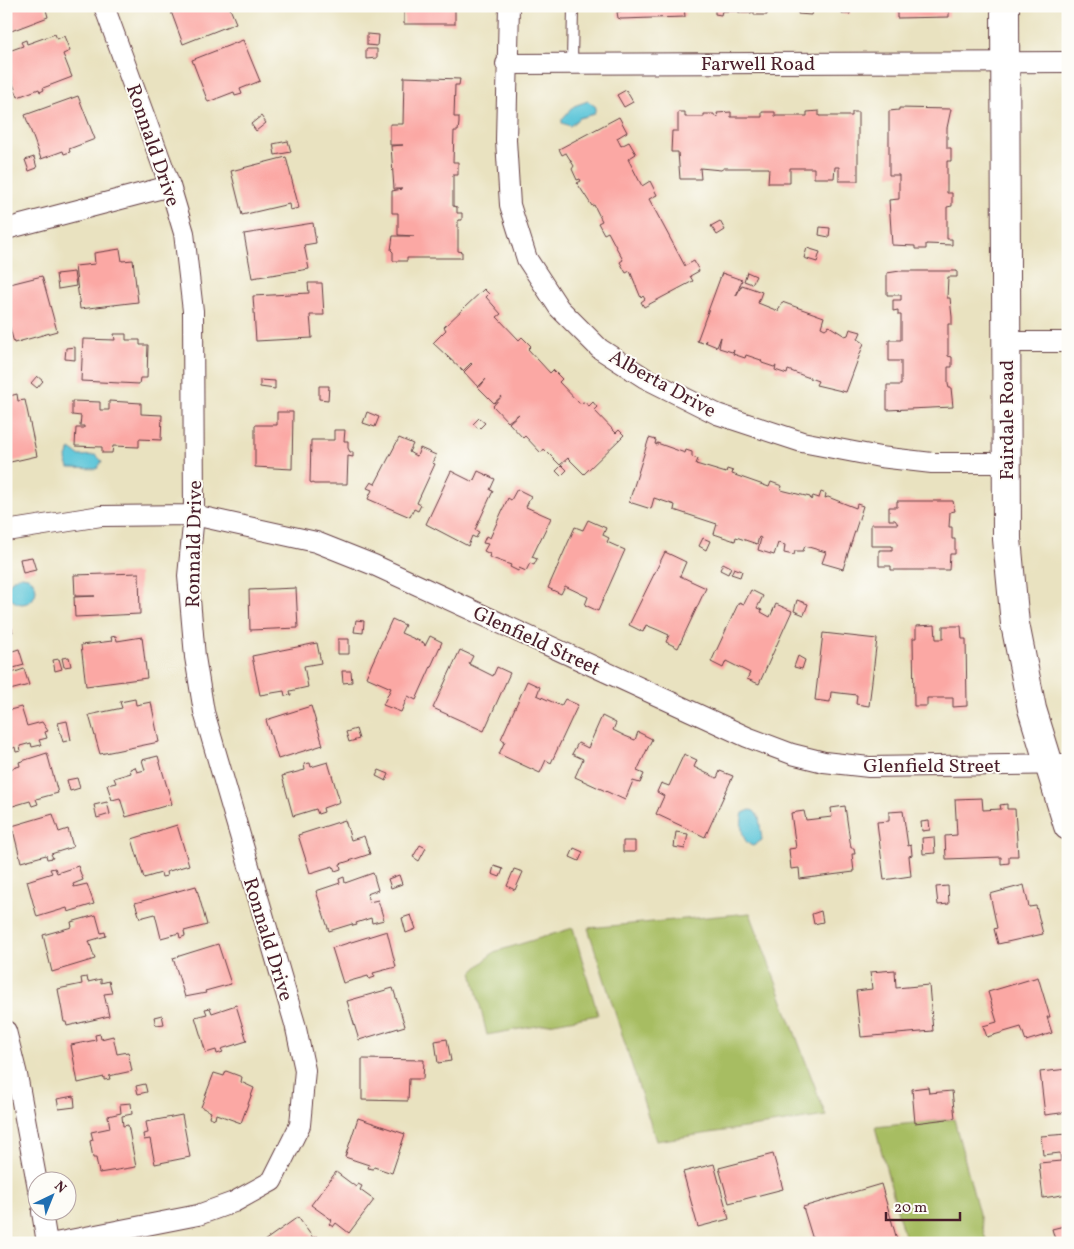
<svg xmlns="http://www.w3.org/2000/svg" width="1074" height="1249" viewBox="0 0 1074 1249" font-family="Vollkorn,serif">
<rect width="100%" height="100%" fill="#fdfcf7"/>
<filter id="ink" filterUnits="userSpaceOnUse"><feTurbulence type="fractalNoise" baseFrequency=".02" numOctaves="2"/><feDisplacementMap in="SourceGraphic" scale="10" xChannelSelector="R" yChannelSelector="G"/><feConvolveMatrix kernelMatrix="1 2 1 2 8 2 1 2 1" color-interpolation-filters="sRGB"/></filter>
<filter id="wash" filterUnits="userSpaceOnUse"><feTurbulence type="fractalNoise" baseFrequency=".0096" numOctaves="4" result="noise"/><feDisplacementMap in="SourceGraphic" scale="20" xChannelSelector="R" yChannelSelector="G"/><feGaussianBlur stdDeviation="1.12" result="paint"/><feColorMatrix in="noise" values="0 0 0 0 0 0 0 0 0 0 0 0 0 0 0 0 0 1.4 0 .05"/><feComposite in="paint" operator="in"/></filter>
<g filter="url(#wash)">
<rect width="100%" height="100%" fill="#e9e2c0"/>
<!-- green -->
<path fill="#a7bd62" stroke="#786e46" d="M750,913L826,1116L656,1141L588,928Z
M573,928L598,1015L487,1035L472,972L494,952Z
M954,1119L986,1240L977,1243H906L875,1127Z"/>
<!-- water -->
<path fill="#5dc6d9" stroke="#547282" d="M588,101L596,107L594,114L579,118L570,126L562,123V119L574,106Z
M70,449L80,456L96,455L102,461L97,469L69,468L66,460Z
M8 590a14 14 0 1 1 28 0a14 14 0 1 1-28 0Z
M750,810L754,811L759,817L762,840L753,846C741,843 740,823 743,813Z"/>
<g id="blocks">
<!-- building -->
<path fill="#fba8a4" d="M6,6H45L48,17L6,33Z
M169,6H229L236,23L183,44Z
M404,6H455V24H404Z
M617,6H684L685,17L621,19L618,18L617,12L621,11L622,8Z
M715,6H850V14H842L841,10L812,11L811,15L798,14V11L767,10V15H754V11L751,13H739V11H722L721,15L715,14Z
M897,6H945V11H949V17L897,18Z
M55,34L57,39L64,36L70,51L63,54L72,77L43,88L44,90L40,92L39,89L18,97L6,65V52L23,46L21,42L26,40L27,44Z
M367,34L378,35L377,46L367,45Z
M243,40L260,81L240,89L242,94L235,96L234,92L208,102L192,60Z
M366,49H377V58L366,59Z
M404,77L460,79L459,85H455L454,117H459V123L458,131H454L453,162H458V175H453V206L457,207V213H462V220H458V251L462,252V258H407V261H393V252L391,250L393,236H414L398,235V213H392V191L402,189H394L391,146L403,145H390V124H403Z
M626,90L633,102L624,107L617,95Z
M78,96L95,139L69,149L70,152L64,154L63,151L41,159L25,115Z
M899,108L951,109L947,128V148H951V161H947V193H952V206L947,207V239H952V245L926,244V249H915V246L892,245L889,200L899,199V175H889V111L899,110Z
M819,111V116H852V112H858V181H839V167H835L834,178H814V168H790V183H768L769,168H724L721,170L700,168L701,179H680L678,152H671L672,131H678V112H685V117H704V114H714V116L718,117L717,113L731,112V117H762V112H775V116H807V112Z
M261,116L266,123L256,131L251,124Z
M619,117L627,132L617,138L621,146L629,142L636,154L628,159L642,186L650,181L657,195L649,199L685,266L694,261L699,271L690,276L693,281L644,307L641,302L645,299L643,296L641,298L630,271L626,273L620,262L623,260L608,232L604,234L598,223L602,221L594,205L592,206L577,183L581,181L580,179L577,180L572,169L574,166L566,153L562,155L559,149Z
M6,138L11,151L8,152L11,159L6,161Z
M288,141L291,152L275,155L273,144Z
M34,157L37,168L29,171L25,160Z
M286,157L299,208L290,210L289,204L242,215L231,171Z
M720,221L725,230L717,235L711,226Z
M313,223L316,243L304,245L309,269L252,278L244,234Z
M820,227L830,228L829,237L819,235Z
M807,248L820,252L817,262L804,258Z
M120,249L122,261L133,260L138,302L80,309L75,266L95,264L94,253Z
M900,271H957V277H948L947,298H950L952,317V324H948V356L952,357V367H948V384L949,388H951L953,407L887,410V385H901V361H889V340H901V315H898V310L893,311V300H901V295H887V273Z
M74,272L76,286L58,289L56,274Z
M747,272L756,276L752,284L744,281Z
M722,273L742,280L736,296L742,285L762,292L758,303L778,311L782,302L824,317L821,327L825,329L829,326L845,336L848,335L850,329L861,332L858,339L864,343L846,392L816,385L818,381L788,370L787,374L775,370L776,366L774,367L762,363L761,360L746,355L745,358L733,354L734,350L732,352L719,348L721,337L717,347L705,342L706,340L703,343L697,341Z
M42,276L57,331L14,343L6,313V285Z
M308,283H322L324,315H310L312,338L256,341L253,296L309,293Z
M484,289L489,294L486,297L501,314L497,317L519,340L522,337L531,346L528,349L550,373L553,370L562,379L559,382L579,403L584,402L589,406L593,402L597,407L594,410L616,433L619,430L624,435L584,474L568,458L560,465L544,449L541,453L525,436L523,438L509,423L519,414L508,422L493,406L502,396L494,403L479,388L486,379L478,387L464,372L472,364L471,363L463,371L433,343L446,330L444,327Z
M114,334H126V340H140V345H148L147,378H140L139,384L81,381L83,339L115,340Z
M75,347V360L65,359L66,348Z
M37,376L43,381L37,388L31,383Z
M260,380L275,381V389L260,387Z
M319,386H329L328,400L319,399Z
M17,394L18,401L25,400L37,456L6,463V397Z
M72,401L100,402V410H109V401L141,403V414L162,415L161,440L139,439V447L113,446L112,453H102V447L75,446L76,428H84V426H80L81,416L72,415Z
M277,412H293L292,469L255,467V425H277Z
M367,412L379,417L375,427L363,423Z
M479,418L485,423L479,429L473,424Z
M334,430H345L344,441H348V448L350,452H353V457L348,456L347,484H314L310,482L311,440H334Z
M399,438L413,444L409,452L414,455L417,456L420,448L436,455L432,463L435,464L417,503L421,505L418,511L414,509L410,517L368,499L372,490L367,488L371,482L375,484Z
M649,438L656,440L655,444L657,445V443L685,453L686,450L692,452V457L698,459L696,464L726,473L727,469L733,471L732,474L769,487L771,482L782,486L781,490L810,497L811,500L813,496L819,498L821,492L826,494L825,498L828,497L856,508L857,504L863,506L843,569L822,563L826,552L805,546L803,551H795L794,555L784,553L785,545L778,543L774,555L758,550L761,538L759,537L757,544L736,537L735,541L714,534L717,524L674,510L675,505L654,498L651,509L629,502Z
M562,465L567,470L561,476L556,471Z
M451,471L473,482L478,471L495,479L490,490L493,491L475,530L479,532L476,538L472,536L468,546L426,524Z
M517,489L531,496L526,507L551,518L532,557L537,559L534,565L530,563L526,571L519,568L518,571L510,567L511,565L489,557L490,554L484,551L488,544L483,543L486,536L490,538L508,498L511,500Z
M897,501H953L955,511L950,512L949,527H952V539H955V554H950L949,570H891V566H879V550H892V546H871V524H898L895,520H889V507H897Z
M588,520L606,528L603,535L609,538L607,542L625,550L598,611L585,605L588,597L565,586L561,594L548,588L575,527L583,530Z
M703,538L710,541L706,550L699,546Z
M665,552L686,562L680,576L706,588L678,648L666,642L669,635L658,630L646,625L643,632L629,625Z
M32,557L36,570L23,573L20,559Z
M723,563L731,567L728,574L720,570Z
M734,568L742,571L740,577L731,574Z
M139,573L140,614L75,617L74,597L95,596H75L74,575Z
M296,588L298,628L250,630L249,590Z
M751,590L763,596L757,608L762,610L761,612L770,617L776,604L792,611L759,684L747,679L750,673L726,661L723,668L711,662L739,602L744,604Z
M797,600L808,604L804,615L794,611Z
M6,611L13,632L6,634Z
M392,619L405,625L401,633L424,643L425,646L430,636L442,642L416,700L408,696L401,712L383,705L391,688L366,677Z
M356,620L364,621L363,633L354,632Z
M935,625L936,639H943V626H961L962,639H966L967,706L953,707V698H927V706H914L913,638H916V626Z
M823,633L877,639L869,706L856,704L857,695L831,692L830,702L815,700Z
M116,636L117,641L142,637L147,678L86,686L81,645L112,641L111,637Z
M338,639H349V654H338Z
M317,643L321,663L304,666L308,687L290,691L291,695L285,696L284,691L260,695L252,656Z
M19,649L24,665L10,669L12,673L24,669L29,685L6,691V653Z
M460,650L473,656L469,664L493,676L497,667L510,673L484,731L433,708Z
M798,656L805,660L802,669L794,667Z
M69,657L71,666L64,667L62,658Z
M59,659L62,669L55,671L53,660Z
M342,671H351L352,682L343,683Z
M527,681L540,687L537,695L561,706L565,699L578,705L551,763L546,760L540,773L499,754L505,741L501,739Z
M135,699L136,705L151,702L159,742L100,754L89,715L122,708L120,702Z
M311,706L323,745L278,759L266,720Z
M21,707L27,726L42,722L48,731L45,732L47,738L39,740L41,745L32,747L31,743L20,746L21,751L16,752L15,747L6,752V711Z
M602,716L616,723L613,730L625,736L635,740L638,732L652,739L637,771L644,774L640,783L633,781L625,800L575,777L583,759L572,754L578,743L588,748Z
M67,721L71,740L63,742L58,723Z
M356,729L359,739L349,742L346,732Z
M47,753L58,793L36,799L38,804L32,806L30,801L6,808V770L20,766L19,762Z
M684,754L697,760L694,767L706,773L717,778L720,771L733,776L705,837L656,814L664,796L657,792L661,783L669,786Z
M158,756L172,804L126,817L120,798L112,800L107,785L116,783L114,778L131,773L130,769L135,767L137,772L145,770L142,760Z
M328,762L340,802L323,808L324,812L318,814L316,809L293,816L282,776L305,770L304,764L310,763L311,767Z
M379,770L389,774L386,781L376,776Z
M77,778L80,788L70,791L67,780Z
M982,798L983,810L1001,809L1000,805L1007,804V809H1015L1018,856H1009V863L1001,864V857L946,859L945,836L957,835L955,799Z
M107,802L110,814L97,818L94,805Z
M845,806L851,848H854L855,854H852L854,872L800,879L799,868L791,869L789,849L796,848L791,813L804,811L806,820L832,817L831,808Z
M903,811L908,846L911,845L912,855L909,856L911,876L884,880L877,822L889,821V812Z
M53,814L59,832L68,829L73,847L51,854L53,858L47,859L46,855L21,862L12,826Z
M345,820L351,840L364,836L370,854L340,864L341,869L335,871L333,866L310,873L298,835Z
M929,821L930,830L922,831L921,822Z
M177,825L189,865L166,872L167,876L162,877L161,873L144,878L132,839Z
M676,832L688,834L685,849L674,847Z
M934,837L935,853L923,854L922,838Z
M623,841H635V852H623Z
M420,845L426,848L419,861L413,857Z
M574,848L583,852L579,861L570,857Z
M78,866L83,880L73,884L74,887L87,884L94,904L68,912L67,908L37,917L27,881L52,873L50,869L55,868L57,873Z
M494,866L503,869L500,877L492,874Z
M514,869L523,872L515,890L507,886Z
M373,873L378,890L367,894L369,902L378,900L384,920L372,923L371,918L356,923L357,925L353,926L352,924L329,931L316,891L340,883L339,879L344,877L345,883Z
M399,875L402,884L391,888L388,879Z
M1024,885L1029,907L1036,906L1043,934L998,944L994,929L997,928L990,894Z
M196,886L207,925L184,931L185,936L180,938L179,933L161,938L155,914L140,918L135,903Z
M948,886L949,904L938,905L936,887Z
M821,911L823,922L814,924L812,914Z
M96,915L101,933L105,932L106,936L89,941L95,959L52,972L43,935L72,927L71,922Z
M411,915L416,929L406,933L402,918Z
M387,931L396,967L373,973L375,977L369,979L368,976L343,983L332,948Z
M218,944L231,984L205,991L206,993L185,997L173,958Z
M895,970L896,988L929,985L933,1031L861,1037L856,991L872,989L870,972Z
M87,977L88,982L101,979V983L109,981L112,993L104,994L109,1016L67,1026L66,1022H64L58,989L82,984L81,978Z
M1038,977L1050,1017H1047L1052,1033L1026,1041L1021,1027L987,1037L983,1026L997,1022L988,992Z
M393,988L405,1026L359,1040L347,1001Z
M236,1005L247,1041L221,1049L223,1052L217,1054L216,1050L206,1053L195,1017L207,1014L205,1009L210,1008L212,1013Z
M162,1015L164,1024L156,1025L154,1017Z
M100,1034L101,1039L113,1036L117,1054L128,1052L132,1071L109,1076L110,1079L104,1080V1077L78,1083L71,1045L96,1040L95,1035Z
M447,1039L451,1061L438,1063L435,1041Z
M362,1059L424,1060L423,1079H409L408,1101L362,1100Z
M1068,1069V1112L1045,1115L1040,1072Z
M226,1071L242,1077L241,1082L254,1088L241,1123L216,1114L215,1119L209,1117L211,1112L201,1107L214,1073L224,1076Z
M145,1084L147,1092L138,1094L136,1086Z
M928,1087L929,1093L952,1091L955,1118L915,1123L912,1089Z
M74,1096L75,1107L59,1109L57,1099Z
M131,1103L132,1114L122,1116L123,1126L128,1125L136,1167L99,1173L96,1158H93L90,1141L93,1140L91,1132L110,1128L108,1116L121,1113L120,1104Z
M182,1115L190,1157L155,1164L150,1139L144,1140L143,1134L148,1133L146,1122Z
M358,1118L405,1134L392,1173L374,1167L373,1169L368,1168L369,1165L345,1157Z
M1068,1134V1194L1043,1198L1039,1163L1061,1161L1060,1153L1043,1155L1041,1136Z
M773,1154L783,1189L729,1203L719,1168Z
M714,1164L729,1219L698,1227L683,1172Z
M336,1172L356,1187L358,1184L362,1186L360,1190L374,1200L349,1233L336,1223L333,1227L329,1224L332,1220L311,1205Z
M881,1184L898,1243H814L803,1207Z
M298,1217L313,1238L317,1236L320,1239L315,1243H265L264,1241Z
M1068,1225V1243H1056L1052,1229Z"/>
</g>
</g>
<g filter="url(#ink)">
<use href="#blocks" fill-opacity="0" stroke="#623c41" stroke-width="1"/>
<g fill="none" stroke-linecap="round" stroke-linejoin="round">
<defs>
<path id="lane" d="M572,64L573,6"/>
<path id="street" d="M509,6L506,140L510,205L527,259L559,308L600,349L645,378L717,414L802,442L880,457L932,463H1005
M506,64L1068,62
M6,229L170,186
M1006,342H1068
M6,531L101,516L194,515L316,542L374,565L747,737L792,754L824,762L869,767L1068,764
M6,1031L17,1075L38,1188
M42,1212L47,1243
M55,1243L198,1215L234,1202L272,1181L300,1125L305,1070L295,1024L204,712L195,657L188,576L194,515L193,311L184,233L170,186L104,6"/>
<path id="secondary" d="M1005,6L1007,539L1015,624L1032,709L1068,826"/>
</defs>
<!-- lane casing -->
<use href="#lane" stroke="#623c41" stroke-width="12"/>
<!-- street casing -->
<use href="#street" stroke="#623c41" stroke-width="22"/>
<!-- secondary casing -->
<use href="#secondary" stroke="#623c41" stroke-width="30"/>
<!-- lane -->
<use href="#lane" stroke="#fff" stroke-width="10"/>
<!-- street -->
<use href="#street" stroke="#fff" stroke-width="20"/>
<!-- secondary -->
<use href="#secondary" stroke="#fff" stroke-width="28"/>
</g>
</g>
<g text-anchor="middle" stroke-width="4" stroke-linejoin="round" paint-order="stroke">
<!-- street labels -->
<g font-size="20" fill="#4a1f2b" stroke="#fdfcf7">
<text x="758" y="70">Farwell Road</text>
<text transform="translate(154 145) rotate(71)" y="7">Ronnald Drive</text>
<text transform="translate(663 383) rotate(29)" y="7">Alberta Drive</text>
<text transform="translate(1006 420) rotate(-90)" y="7">Fairdale Road</text>
<text transform="translate(193 544) rotate(-89)" y="7">Ronnald Drive</text>
<text transform="translate(537 640) rotate(25)" y="7">Glenfield Street</text>
<text x="932" y="772">Glenfield Street</text>
<text transform="translate(269 939) rotate(73)" y="7">Ronnald Drive</text>
</g>
</g>
<!-- margin -->
<rect width="1074" height="1249" fill="none" stroke="#fdfcf7" stroke-width="25"/>
<!-- north arrow -->
<g transform="translate(52 1196) rotate(43)"><circle r="24" fill="#fdfcf7" stroke="#b5a4a5"/>
<path d="M0-4L9 19L0 12L-9 19Z" fill="#1f6fb2"/>
<text y="-8" font-size="14" font-weight="bold" text-anchor="middle" fill="#4a1f2b">N</text>
</g>
<!-- scale -->
<path d="M886 1212v8h74v-8" fill="none" stroke="#4a1f2b" stroke-width="2.5"/>
<text x="894" y="1212" font-size="15" fill="#4a1f2b" stroke="#fdfcf7" stroke-width="4" paint-order="stroke">20 m</text>
</svg>
